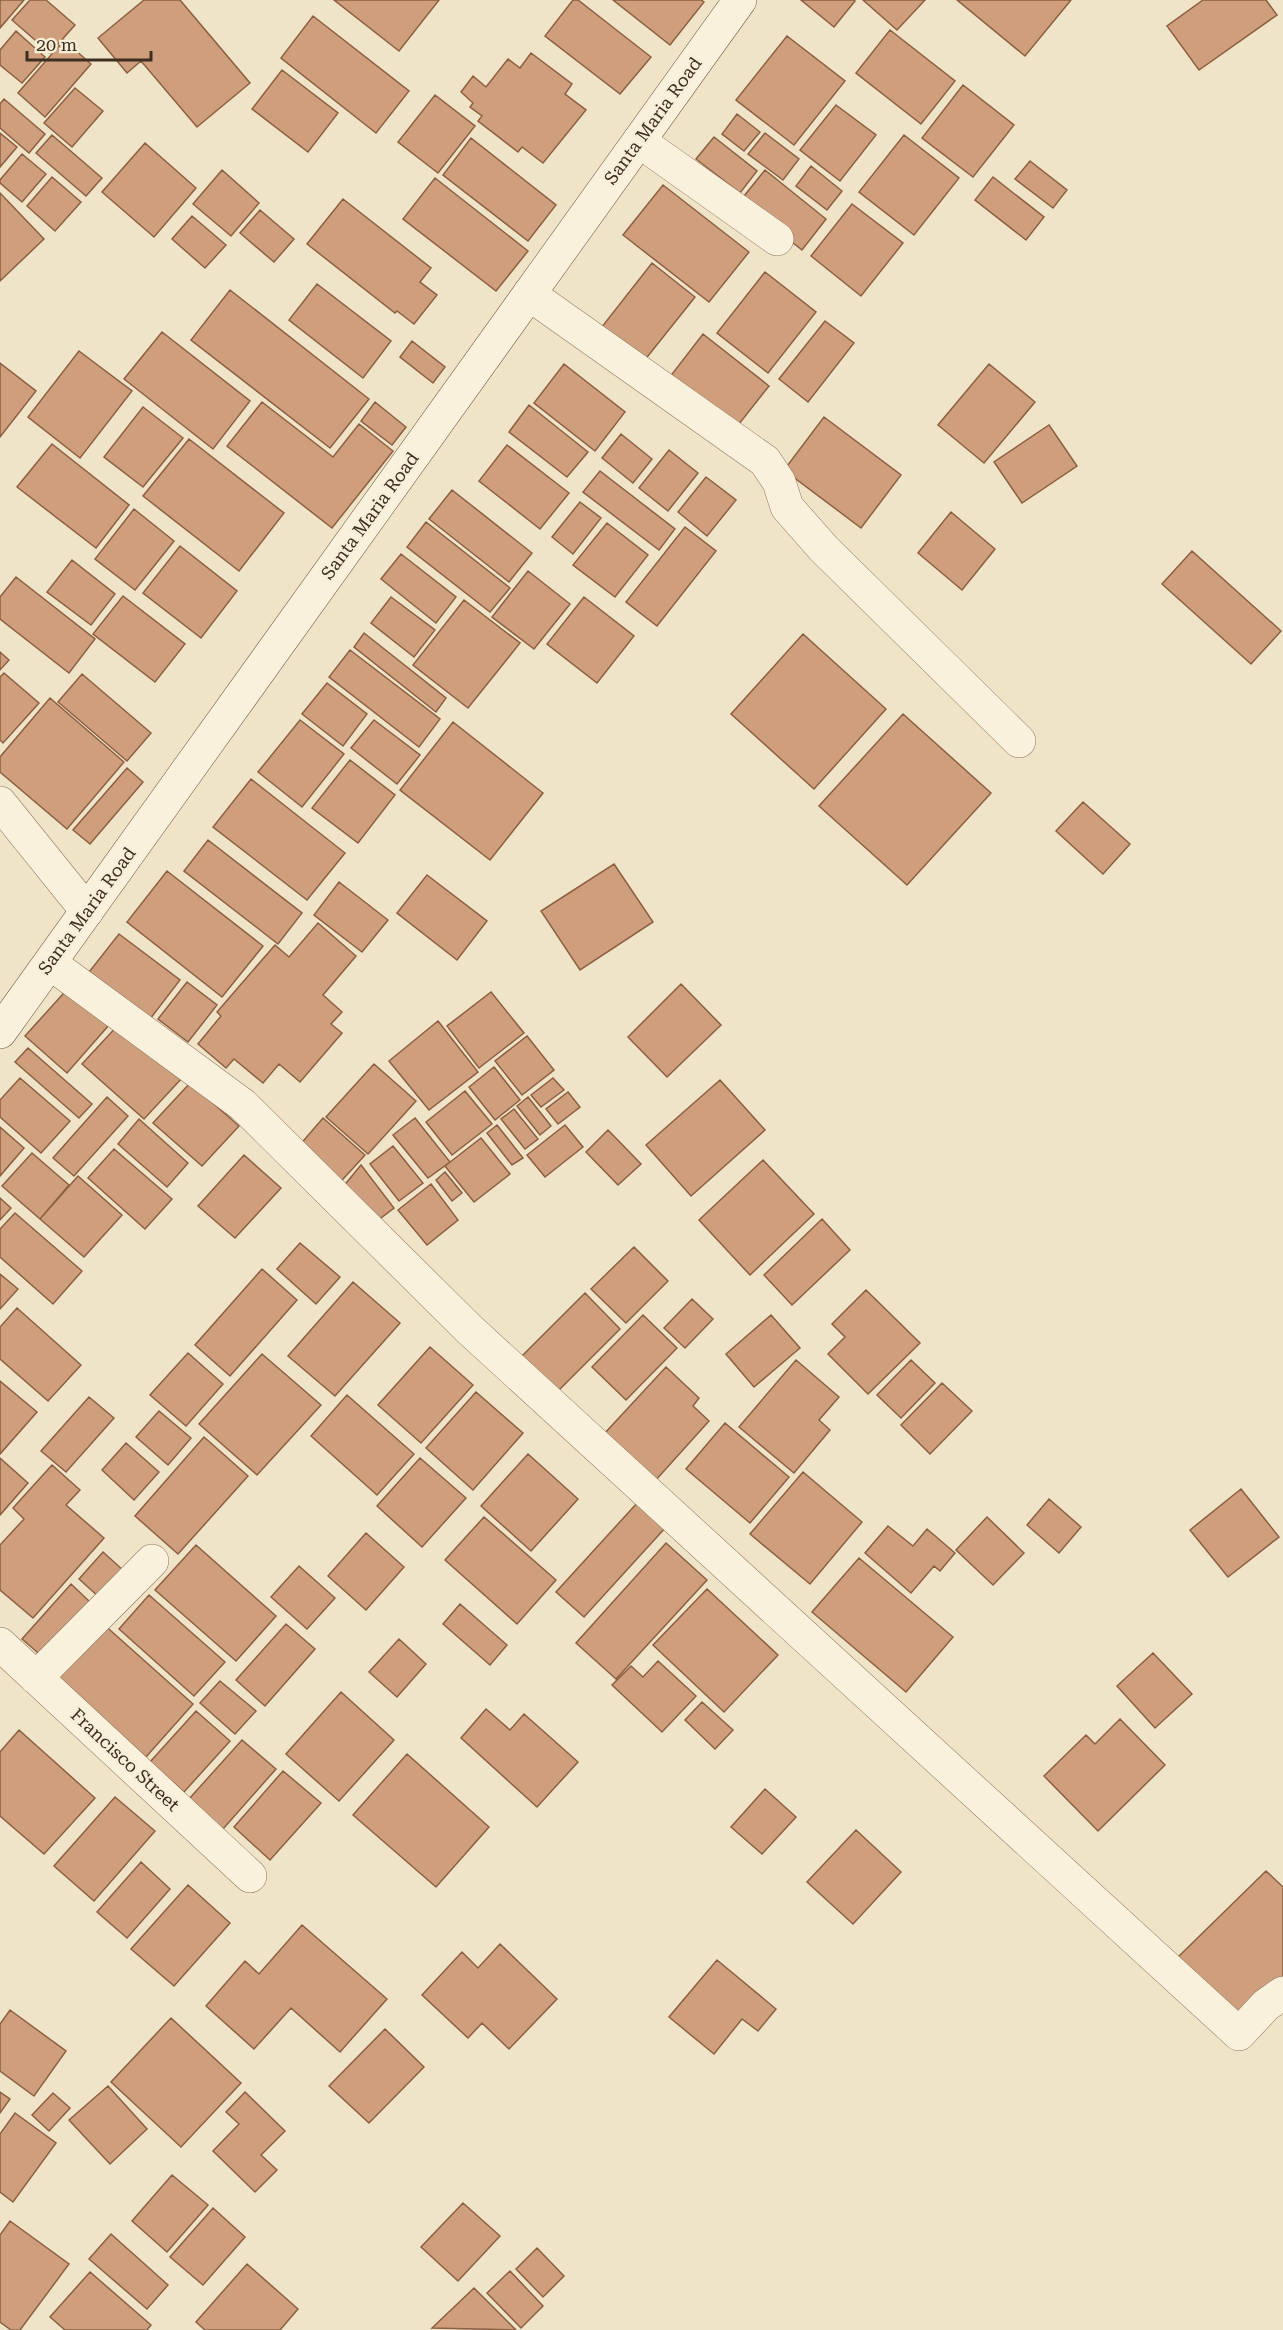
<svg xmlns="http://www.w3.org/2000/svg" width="1283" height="2330" viewBox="0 0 1283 2330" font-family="'Roboto Serif',serif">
<rect width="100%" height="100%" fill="#f0e4c8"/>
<!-- building -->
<path fill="#cf9f7d" stroke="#8d5f41" stroke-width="1.5" d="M0,0H24L0,28Z
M30,0H46L75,25L50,53L12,20Z
M144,0H180L250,83L197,127L141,61L127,73L98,38Z
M334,0H439L399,51Z
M573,0H578L651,57L620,94L545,36Z
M613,0H701L704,2L670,45Z
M801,0H854L855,1L834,27Z
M863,0H925L897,30Z
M957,0H1071L1025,56Z
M1203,0H1266L1277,15L1199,70L1167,26Z
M313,16L409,91L376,133L281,58Z
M890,30L955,81L921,124L856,73Z
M16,31L45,57L22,83L0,65V50Z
M787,36L845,81L794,145L736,100Z
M64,40L91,64L45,117L18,93Z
M531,53L572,84L565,94L586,110L543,163L522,147L518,152L478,121L482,116L470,107L473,103L461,92L473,76L486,87L508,59L520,68Z
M282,70L338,113L308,152L252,109Z
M963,85L1014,125L973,177L922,138Z
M75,88L103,111L72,147L44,123Z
M435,95L475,126L438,173L398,142Z
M4,99L45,134L29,153L0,128V104Z
M836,105L876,135L840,181L800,150Z
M737,114L760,132L744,151L722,134Z
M0,133L17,147L0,167Z
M765,133L799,159L783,180L748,154Z
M52,135L102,178L86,196L36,153Z
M904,135L959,178L914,235L859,192Z
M714,137L757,171L740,193L696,159Z
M471,138L556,205L528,241L443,175Z
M145,143L196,188L154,237L102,192Z
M22,154L46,174L22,202L0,183V180Z
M1030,161L1067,190L1053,208L1015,179Z
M811,166L842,191L827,210L796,186Z
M222,170L259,203L231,236L193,204Z
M765,170L826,219L802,250L740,201Z
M52,177L81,202L55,231L27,206Z
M993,177L1044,217L1026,240L975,200Z
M435,178L528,251L496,291L403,219Z
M663,185L749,252L709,302L623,235Z
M0,193L44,239L0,281Z
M343,199L431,268L420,282L437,295L414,324L397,311L395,313L307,244Z
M852,204L903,243L861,296L811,256Z
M260,210L294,239L274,262L240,233Z
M192,216L226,245L205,268L172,239Z
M652,263L695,297L644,361L601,328Z
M765,272L816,312L768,373L717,333Z
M317,284L391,341L363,378L289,320Z
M230,290L369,399L330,448L191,340Z
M825,321L854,343L808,402L779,379Z
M162,332L250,401L213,449L124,379Z
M703,334L769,386L735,429L669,378Z
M412,341L445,367L433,383L400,357Z
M79,351L132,391L80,458L28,417Z
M0,363L36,391L0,437Z
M564,364L625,412L595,451L534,403Z
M989,364L1035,402L984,463L938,425Z
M262,402L333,457L359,424L393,451L332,528L227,446Z
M375,402L406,427L392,445L361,421Z
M529,405L588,452L567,477L509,432Z
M143,407L183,438L143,487L104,457Z
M824,417L901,475L861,528L784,470Z
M1049,425L1077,466L1022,503L994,462Z
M621,434L652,459L633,483L602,458Z
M189,439L284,513L239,571L143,496Z
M52,444L129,505L96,548L17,487Z
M507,445L569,493L540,529L479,481Z
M669,450L698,473L668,511L639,488Z
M600,471L675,529L659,550L583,492Z
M706,477L736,500L707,536L678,512Z
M452,490L532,553L509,582L429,519Z
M580,502L601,518L573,554L552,537Z
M134,509L174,541L135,590L95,559Z
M951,512L995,549L962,590L918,553Z
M426,522L510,588L490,612L407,547Z
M607,523L648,555L615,597L573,565Z
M685,527L716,551L657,626L626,602Z
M180,546L237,591L201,638L143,593Z
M1192,551L1281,631L1251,664L1162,584Z
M401,554L456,597L436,623L381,579Z
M72,560L115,594L91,625L47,592Z
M528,571L570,604L534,649L492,617Z
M16,577L95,639L69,673L0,619V597Z
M123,596L185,644L155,682L93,634Z
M391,597L435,630L414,657L371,623Z
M584,597L634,636L597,683L547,644Z
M464,600L520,643L468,708L413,665Z
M364,633L446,698L436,712L354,647Z
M803,634L886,709L814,789L731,714Z
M350,650L440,719L419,747L329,677Z
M0,652L9,660L0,670Z
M4,673L39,703L3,743L0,740V677Z
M82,674L151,733L127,761L58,702Z
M327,683L367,714L343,746L302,714Z
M50,698L124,762L67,829L0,772V757Z
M903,714L991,793L907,885L819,806Z
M300,720L344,754L302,807L258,772Z
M374,720L420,755L397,784L351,748Z
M453,722L543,793L490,860L400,790Z
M350,760L395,795L358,843L312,808Z
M127,768L143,782L90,844L73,830Z
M251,779L345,853L307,900L213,827Z
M1083,802L1130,844L1103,874L1056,831Z
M208,840L302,913L278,944L184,871Z
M614,864L653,922L580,970L541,911Z
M167,871L263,946L222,997L127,922Z
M427,875L487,921L457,960L397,913Z
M339,882L388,920L362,952L314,915Z
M318,923L356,956L323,995L342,1012L331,1024L342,1033L300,1082L279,1064L263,1083L234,1059L226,1068L198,1044L221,1016L217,1012L275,945L289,957Z
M119,934L180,980L150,1019L89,972Z
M187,982L217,1005L188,1042L158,1019Z
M72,984L116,1017L67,1073L25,1036Z
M681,984L721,1025L667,1077L628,1037Z
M491,992L524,1033L479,1068L447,1026Z
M438,1021L478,1072L429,1110L389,1061Z
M120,1023L182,1078L144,1119L82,1064Z
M527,1036L554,1070L522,1095L495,1061Z
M28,1048L92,1104L79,1118L15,1062Z
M374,1064L416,1101L368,1154L326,1117Z
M494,1067L520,1100L495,1120L469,1087Z
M20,1078L70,1121L41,1153L0,1117V1100Z
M553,1078L564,1090L541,1107L531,1095Z
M720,1080L765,1130L691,1196L646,1145Z
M190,1083L239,1126L202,1166L153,1123Z
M465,1091L492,1124L452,1155L426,1122Z
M568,1092L580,1107L558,1124L546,1109Z
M107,1097L128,1116L74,1176L53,1158Z
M528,1097L551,1126L540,1135L517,1106Z
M514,1109L538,1139L525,1149L501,1119Z
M323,1118L365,1155L334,1189L293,1153Z
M415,1118L450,1162L428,1178L393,1135Z
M139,1119L188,1163L167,1187L118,1144Z
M497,1125L523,1158L512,1165L487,1133Z
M565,1125L583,1147L545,1177L527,1155Z
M0,1127L24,1148L0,1176Z
M608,1130L641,1164L618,1185L586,1152Z
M481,1138L510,1174L474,1202L445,1166Z
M393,1146L423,1183L399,1201L370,1164Z
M114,1149L172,1199L145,1229L88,1178Z
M32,1153L69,1185L40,1219L2,1186Z
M244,1155L281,1188L235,1238L198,1206Z
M763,1160L814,1214L750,1275L699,1220Z
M361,1165L394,1208L369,1227L338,1193Z
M445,1172L462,1193L452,1201L436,1180Z
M78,1176L122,1215L84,1257L40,1219Z
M431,1184L458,1220L427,1245L398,1210Z
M0,1198L11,1208L0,1220Z
M15,1213L82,1271L53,1304L0,1257V1229Z
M822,1219L850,1250L792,1305L764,1275Z
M300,1243L340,1277L316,1304L277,1269Z
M634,1247L668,1281L626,1323L591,1289Z
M262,1269L297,1300L230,1376L195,1345Z
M0,1274L18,1289L0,1309Z
M353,1282L400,1323L335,1396L288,1356Z
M866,1290L920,1343L868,1394L828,1354L845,1337L832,1324Z
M585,1293L620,1329L555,1394L519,1359Z
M692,1299L713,1319L685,1348L664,1328Z
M17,1308L81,1365L48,1401L0,1359V1327Z
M643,1315L677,1348L626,1400L592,1367Z
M771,1315L800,1348L754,1387L726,1354Z
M430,1347L473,1385L421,1443L378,1405Z
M188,1353L223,1384L186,1426L150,1395Z
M262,1354L321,1405L257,1475L199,1424Z
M796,1360L839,1397L819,1420L830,1430L794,1473L739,1427Z
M911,1360L935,1383L901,1418L877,1395Z
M666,1367L699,1398L693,1406L709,1421L655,1481L604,1434Z
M0,1381L37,1412L0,1454Z
M942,1383L972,1411L930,1454L901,1425Z
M476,1392L523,1433L473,1490L426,1448Z
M347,1395L414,1454L377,1495L311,1436Z
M89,1397L114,1418L66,1472L41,1451Z
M159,1411L191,1438L168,1465L136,1437Z
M725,1423L789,1477L750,1523L686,1469Z
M204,1437L248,1476L178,1554L135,1516Z
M126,1443L159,1472L134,1500L102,1470Z
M528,1454L578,1499L531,1551L481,1506Z
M0,1458L28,1483L0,1515Z
M420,1458L466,1498L422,1547L377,1506Z
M52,1465L80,1490L66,1505L104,1538L33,1618L0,1590V1545L24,1519L13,1508Z
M803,1472L862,1522L810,1584L750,1534Z
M1241,1489L1279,1537L1228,1577L1190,1530Z
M1049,1499L1081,1527L1059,1553L1027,1525Z
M638,1502L666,1527L584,1617L556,1592Z
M484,1517L556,1580L517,1624L445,1560Z
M987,1517L1024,1553L993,1585L956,1550Z
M888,1526L913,1546L927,1529L955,1553L940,1571L934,1566L911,1593L865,1553Z
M366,1533L404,1567L366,1610L328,1576Z
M666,1543L707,1580L616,1679L576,1643Z
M196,1545L276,1616L236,1661L155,1590Z
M103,1552L124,1571L100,1598L79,1579Z
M859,1558L953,1637L906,1692L812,1612Z
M299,1566L335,1598L307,1629L271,1597Z
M71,1584L92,1604L44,1658L22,1639Z
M707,1589L778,1655L724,1712L653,1645Z
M149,1595L225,1662L194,1696L119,1629Z
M460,1604L507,1645L490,1665L443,1624Z
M101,1622L193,1704L146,1757L54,1675Z
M286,1624L315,1649L265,1706L236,1680Z
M399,1639L426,1664L397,1697L369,1672Z
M1153,1653L1192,1694L1155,1728L1117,1686Z
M658,1661L696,1696L662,1732L612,1685L631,1666L643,1677Z
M220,1681L256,1711L235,1734L200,1703Z
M341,1692L394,1740L339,1801L286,1754Z
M702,1702L733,1730L715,1749L685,1720Z
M486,1709L510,1730L524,1714L578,1762L537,1807L461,1738Z
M196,1711L230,1741L184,1792L150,1762Z
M1120,1719L1165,1765L1098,1831L1044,1776L1086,1735L1095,1744Z
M19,1730L95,1798L44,1854L0,1816V1752Z
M242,1740L276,1769L223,1829L189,1799Z
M407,1754L489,1827L436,1887L353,1815Z
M283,1771L321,1803L270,1860L234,1827Z
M765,1789L796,1817L762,1854L731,1827Z
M115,1797L155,1831L94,1901L54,1866Z
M856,1830L901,1872L853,1924L807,1882Z
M141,1862L170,1889L127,1938L97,1912Z
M1266,1871L1283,1887V1987L1243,2026L1176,1959Z
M188,1885L230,1923L174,1986L131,1949Z
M302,1925L387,1999L340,2052L291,2008L254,2049L206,2006L245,1961L259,1974Z
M500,1944L557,1999L509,2049L482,2023L468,2038L422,1995L462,1952L478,1968Z
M717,1960L776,2009L758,2031L742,2019L714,2054L669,2017Z
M10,2010L66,2051L34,2096L0,2071V2024Z
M171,2018L241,2083L181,2147L111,2082Z
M385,2029L424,2067L369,2123L329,2086Z
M108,2086L147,2129L110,2164L69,2120Z
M0,2092L10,2099L0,2113Z
M245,2092L285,2131L261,2155L277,2170L255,2192L213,2151L239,2124L226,2112Z
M53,2093L70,2108L49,2131L32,2115Z
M15,2113L56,2143L13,2202L0,2192V2134Z
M172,2175L208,2205L167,2252L132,2221Z
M463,2203L500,2236L458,2281L421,2247Z
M213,2208L245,2237L203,2285L170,2257Z
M10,2221L69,2264L20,2330H11L0,2322V2235Z
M111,2234L168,2285L147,2309L89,2259Z
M537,2248L564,2276L543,2297L516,2269Z
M247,2264L298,2309L280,2330H205L196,2322Z
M510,2271L543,2306L521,2328L487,2293Z
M90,2272L151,2325L147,2330H65L50,2317Z
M474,2288L516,2330L432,2328Z"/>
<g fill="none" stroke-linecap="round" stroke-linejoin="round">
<defs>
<path id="minor" d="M639,141L777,239
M529,294L765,461L779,482L787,507L824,549L1019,741
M0,803L87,911
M50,963L243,1105L469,1329L1239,2034L1266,2005L1283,1993
M0,1644L250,1876
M36,1678L152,1561"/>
<path id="secondary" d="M0,1032L740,0"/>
</defs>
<!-- minor casing -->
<use href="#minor" stroke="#8d765c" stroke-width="34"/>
<!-- secondary casing -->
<use href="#secondary" stroke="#6f573f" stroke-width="34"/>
<!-- minor -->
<use href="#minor" stroke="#faf1dc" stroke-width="33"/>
<!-- secondary -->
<use href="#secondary" stroke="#faf1dc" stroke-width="33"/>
</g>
<g text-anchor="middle" stroke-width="5" stroke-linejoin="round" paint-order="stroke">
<!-- street labels -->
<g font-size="18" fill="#3d2e20" stroke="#f7eed8">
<text transform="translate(653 121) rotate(-54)" y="6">Santa Maria Road</text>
<text transform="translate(370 516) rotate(-54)" y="6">Santa Maria Road</text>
<text transform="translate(87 911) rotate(-54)" y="6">Santa Maria Road</text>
<text transform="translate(125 1760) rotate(43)" y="6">Francisco Street</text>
</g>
</g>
<!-- scale -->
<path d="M27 51v9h124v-9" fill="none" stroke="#3d2e20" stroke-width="3"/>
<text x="36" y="51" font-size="18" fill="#3d2e20" stroke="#f7eed8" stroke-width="4.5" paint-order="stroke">20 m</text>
</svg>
